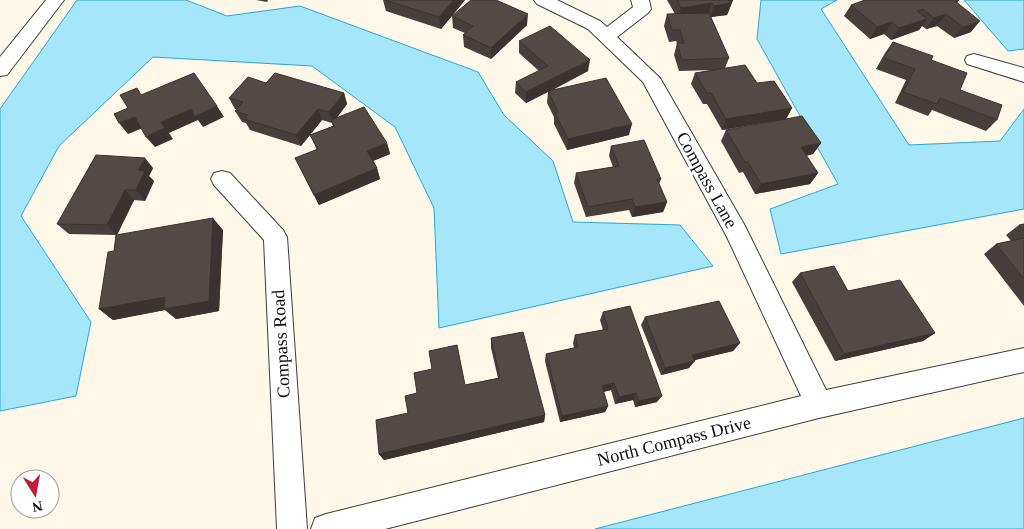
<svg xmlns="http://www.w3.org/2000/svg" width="1024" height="529" viewBox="0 0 1024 529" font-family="'Times New Roman',serif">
<rect width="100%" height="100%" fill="#fff7e7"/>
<!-- water -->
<path fill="#a6e6fb" stroke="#27a8d8" d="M77,0H186L227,16L300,6L478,72L504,115L553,161L573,222L680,225L713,266L439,328L434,208L395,127L312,66L153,57L59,146L21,216L91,322L76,396L0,411V109Z
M761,0H837L821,9L909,145L1000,141L1024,109V209L781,254L770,209L838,184L757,39Z
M964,0H1024V49L1008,51Z
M1024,418V529H595Z"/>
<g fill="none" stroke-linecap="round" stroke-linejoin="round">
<defs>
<path id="minor" d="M46,0H64L7,75L0,76V57Z
M534,0H557L600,21L607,27L633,7L631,0H649L651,9L648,13L617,37L660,78L745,226L826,390L1024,348V372L819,418L385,529H311L315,518L326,514L801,396L727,237L643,82L588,29L537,4Z
M974,54L1024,68V82L967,64L965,60L967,56Z
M222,171L230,173L283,230L287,237L307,529H277L264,240L214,185L211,179L214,173Z"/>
</defs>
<!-- minor casing -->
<use href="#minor" stroke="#3d3d3d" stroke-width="2"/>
<!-- minor -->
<use href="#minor" fill="#fff" fill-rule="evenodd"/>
</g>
<!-- wall -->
<path fill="#473f3b" d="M256,0H268L267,2Z
M383,0H465L441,29L386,11Z
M667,0H733L727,15L711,17L729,58L725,68L757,83L792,108L786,119L722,130L707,104H703L691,84L695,73L714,70L679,71L674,55L677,43L676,41L669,42L664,26L667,14H675Z
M959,0L957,3L971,32L954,38L937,26L926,29L922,26L919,30L891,40L884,34L870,39L844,16L851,5Z
M452,16L527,25L491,59L464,47L463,35L465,33L453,28Z
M519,41L588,71L551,91L629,135L567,150L554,124V117L547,103L548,92L526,103L515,93L516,82L539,71L519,53Z
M893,42L931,60L960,90L997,120L986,131L932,110L928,116L895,103L906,80L876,69L885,53Z
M266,83L344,93L347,104L337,117L387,143L390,154L373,161L377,168L380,179L319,205L295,158L317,150L310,135L333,126L332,123L322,120L301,146L250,130L246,123L242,122L235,111L237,109H235L229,98Z
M726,130L821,143L813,154L806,156L818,173L810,184L755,194L743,172L739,173L721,141Z
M611,146L661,179L659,184L667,202L663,212L632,217L629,210L586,217L574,183L576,173L613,167L609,156Z
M153,168L149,176L154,181L145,201L134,200L117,235L223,230L219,311L176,319L165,310L113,320L99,309L114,251L116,235L69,234L57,224Z
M1024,224V306L984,254L996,244L1011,241L1006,235L1019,225Z
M800,273L848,291L935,333L923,341L835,361L792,282Z
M603,312L657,402L635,407L633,400L615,404L611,390L603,392L608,406L605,412L560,422L545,361L546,354L574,348L573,343L575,335L603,330L600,320Z
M645,317L740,343L733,351L694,360L689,368L661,375L641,325Z
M491,338L545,415L544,422L384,460L379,454L408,413L417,393L432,369L465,385L498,378L491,348Z"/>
<!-- shaded-wall -->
<path fill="#3a3330" d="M454,0H465L441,29L439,17Z
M727,0H733L727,15L710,17L714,6Z
M712,3L708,15L678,19L681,8Z
M528,14L527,25L491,59V48Z
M946,14L937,26L926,29L934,18Z
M927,19L919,30L891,40L899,28Z
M980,21L971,32L954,38L963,27Z
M892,22L884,34L870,39L877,27Z
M590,60L588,71L526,103V92Z
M344,93L347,104L333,123L329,112Z
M217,106L224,117L203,127L195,116Z
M792,108L786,119L722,130L726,119Z
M191,109L198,120L169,133L173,139L155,147L146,137L161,122Z
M318,109L322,120L301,146L296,135Z
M135,117L143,128L128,134L119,123Z
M632,124L629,135L567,150L568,139Z
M387,143L390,154L370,162L367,151Z
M821,143L813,154L794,158L801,147Z
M145,158L153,168L149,176L154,181L145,201L136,190L138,170Z
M377,168L380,179L319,205L314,195Z
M818,173L810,184L755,194L761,184Z
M125,190L134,200L117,235L107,225Z
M667,202L663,212L632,217L635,207Z
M213,218L223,230L219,311L176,319L165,310L113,320L99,309L165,297Z
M935,333L923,341L835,361L844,354Z
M740,343L733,351L687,362L692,355Z
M695,361L689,368L661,375L665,368Z
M614,383L611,390L599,393L602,386Z
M636,393L633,400L615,404L619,397Z
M662,396L657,402L635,407L639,401Z
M608,406L605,412L560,422L562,416Z
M545,415L544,422L384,460L379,454Z"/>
<!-- building -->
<path fill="#534945" stroke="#3a3330" d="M385,0H454L439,17Z
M471,0H496L528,14L491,48L463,35L473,26L452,16Z
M677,0H729L731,3L714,6L712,3L681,8Z
M865,0H959L955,1L980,21L963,27L946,14L934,18L923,9L917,11L927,19L899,28L892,22L877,27L851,5Z
M709,13L729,58L682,60L677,43H684L680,30H672L667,14Z
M550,26L590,60L526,92L516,82L548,66L519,41Z
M893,42L933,56L931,60L967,73L960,90L1002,105L997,120L940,98L937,104L903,92L915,69L884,58Z
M745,65L757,83L774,81L792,108L726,119L711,93H707L695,73Z
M194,73L217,106L195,116L191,109L161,122L165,128L146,137L135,117L119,123L114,114L128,108L120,95L137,88L141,95Z
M275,73L344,93L329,112L318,109L296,135L244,119L248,115L235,111L243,102L229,98L248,77L266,83Z
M606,78L632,124L568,139L555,113L558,112L548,91Z
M364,107L387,143L367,151L377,168L314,195L295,158L318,149L310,135L334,126L331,120Z
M802,116L821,143L801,147L818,173L761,184L748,162H745L726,130Z
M644,140L661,179H657L667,202L635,207L632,199L588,207L576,173L619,166L611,146Z
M96,155L145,158L138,170L145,171L136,190H125L107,225L57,224Z
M213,218L209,301L164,309L165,297L99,309L108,252L114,251L116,235Z
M1024,224V231L1019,225Z
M1024,238V279L996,244Z
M834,266L848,291L900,280L935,333L844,354L800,273Z
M719,301L740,343L692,355L695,361L665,368L645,317Z
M630,306L662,396L639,401L636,393L619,397L614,383L602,386L608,406L562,416L546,354L578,347L575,335L608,329L603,312Z
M523,332L545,415L379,454L376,420L408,413L405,396L417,393L414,373L432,369L429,351L457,345L465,385L500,378L491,338Z"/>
<g text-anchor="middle" stroke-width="5" stroke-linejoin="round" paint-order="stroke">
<!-- street labels -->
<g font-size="18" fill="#0a0a0a" stroke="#fff">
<text transform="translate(707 180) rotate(61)" y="6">Compass Lane</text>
<text transform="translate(281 344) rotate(-93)" y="6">Compass Road</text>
<text transform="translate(674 441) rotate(-14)" y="6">North Compass Drive</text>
</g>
</g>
<!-- north arrow -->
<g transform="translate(35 494) rotate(169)"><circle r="24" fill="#ffffff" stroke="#9d9d9d"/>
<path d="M0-4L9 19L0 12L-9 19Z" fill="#c41836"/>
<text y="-8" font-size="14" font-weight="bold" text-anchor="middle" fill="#0a0a0a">N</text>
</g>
</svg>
